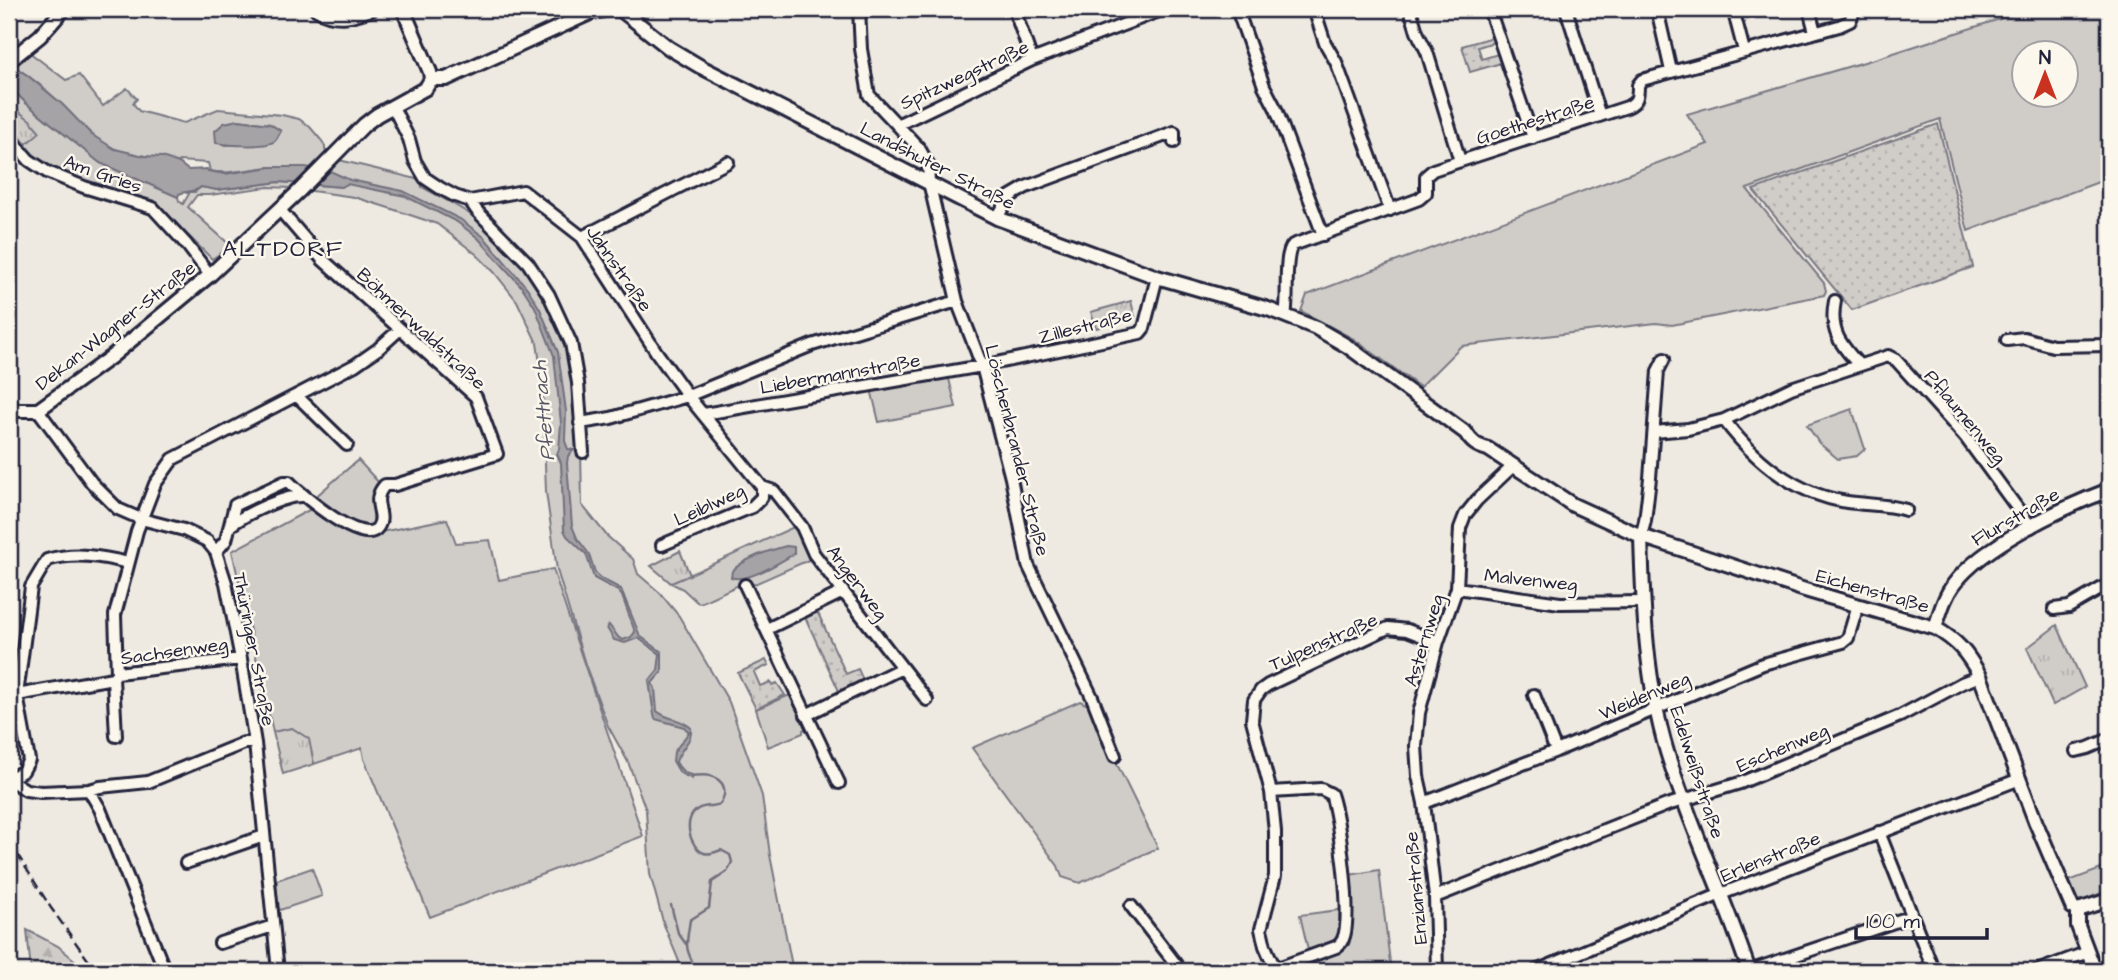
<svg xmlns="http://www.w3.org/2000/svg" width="2118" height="980" viewBox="0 0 2118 980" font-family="'Architects Daughter',sans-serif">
<defs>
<pattern id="forest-firs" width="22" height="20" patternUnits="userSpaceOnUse" patternTransform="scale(1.75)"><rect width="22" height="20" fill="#d0cdc9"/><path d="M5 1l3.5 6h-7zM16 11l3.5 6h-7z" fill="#b2b0ae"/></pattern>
<pattern id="park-tufts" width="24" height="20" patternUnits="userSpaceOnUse" patternTransform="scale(1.75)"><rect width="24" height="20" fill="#d0cdc9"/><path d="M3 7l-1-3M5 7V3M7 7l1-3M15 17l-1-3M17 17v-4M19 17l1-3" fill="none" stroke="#b2b0ae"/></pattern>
<pattern id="garden-dots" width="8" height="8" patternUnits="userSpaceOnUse" patternTransform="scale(1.75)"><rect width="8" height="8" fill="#d0cdc9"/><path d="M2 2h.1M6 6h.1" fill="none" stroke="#b2b0ae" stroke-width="1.8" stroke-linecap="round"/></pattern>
</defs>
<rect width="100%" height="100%" fill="#eeeae2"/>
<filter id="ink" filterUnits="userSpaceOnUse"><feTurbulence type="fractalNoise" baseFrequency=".0143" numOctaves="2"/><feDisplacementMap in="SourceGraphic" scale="14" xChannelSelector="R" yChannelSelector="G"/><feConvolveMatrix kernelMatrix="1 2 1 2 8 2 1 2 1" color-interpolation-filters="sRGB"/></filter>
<g filter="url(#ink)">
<!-- grass -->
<path fill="#d0cdc9" stroke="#797882" stroke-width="2" fill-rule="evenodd" d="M2031,9H2109V178L1968,231L1940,119L1747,189L1824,283L1826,291L1824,295L1672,325L1656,323L1461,346L1420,387L1354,339L1301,311L1307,295L1708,144L1687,114L1878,58ZM2024,52H2066V94H2024Z
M29,52L66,80L79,75L103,106L127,88L137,99L133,103L139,111L184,123L218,109L282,115L299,119L310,127L322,141L325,146V150L331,158L421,180L422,187C444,199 466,210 486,225C516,248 552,305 564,340C576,374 575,412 577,447L581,449L582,505L607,536L633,559L638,574L660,593L679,616L729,702L762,796L770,855L793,971H683L664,925L650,874L646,810L628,762L608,726L585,664L557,570L546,492L542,377L537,343L517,301L494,272L476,254L437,224L389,208L354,197L291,188L268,187L210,195H197L188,207L231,246L212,259L156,204L74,177L45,165L30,155L9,133V86L27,104L100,163L178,197L179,201L183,204L189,194L185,192H195L201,187L217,190L279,182L342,187C319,178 297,167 272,167C251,168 232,175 210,171L208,163L179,161V163C158,156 136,157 115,149C92,140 79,120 61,104C47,90 31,77 14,66ZM238,120L270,124L281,131L274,141L226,145Z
M948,375L956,407L879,422L871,389Z
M1852,409L1865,449L1857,456L1838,459L1819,443L1807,425Z
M358,460L380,484C372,498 375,507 376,523L372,527C349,527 331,511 313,499Z
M311,509L361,536L447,519L456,543L490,540L499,580L553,569C581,658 613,747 643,836L430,917L364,759L362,748L314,764L308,739L292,728L273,732L232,551Z
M796,526L799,530L800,540L813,558L750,586L747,581L700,603L697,602L683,589L671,583Z
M790,695L795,707H797L808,728L803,730V733L768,747L756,709Z
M1080,701L1088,705L1158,848L1080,883L1062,877L1058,866L972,748Z
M2109,866V890L2084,900H2077L2069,881Z
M312,868L322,896L280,910L278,909L275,898L277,880Z
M1379,870L1391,971H1313L1309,962L1340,951L1349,945L1352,932L1349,875Z
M1339,910V935L1337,939L1308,950L1300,915Z"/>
<!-- forest -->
<path fill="url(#forest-firs)" stroke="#797882" stroke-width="2" d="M27,930L58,946L85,969L79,971H31Z"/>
<!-- park -->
<path fill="url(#park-tufts)" stroke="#797882" stroke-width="2" d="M9,104L30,120L40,132L26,144L9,123Z
M1131,301L1135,317L1096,328L1091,312Z
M680,551L690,575L671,583L651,566Z
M2057,625L2085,687L2053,705L2027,648Z
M292,728L309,739L314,764L283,774L273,732Z"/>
<!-- garden -->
<path fill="url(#garden-dots)" stroke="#797882" stroke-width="2" d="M1493,37L1494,42L1478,47L1482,59L1498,54L1501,63L1470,72L1462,46Z
M1938,124L1973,267L1852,310L1753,190Z
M817,611L846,674L858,669L863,680L839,691L805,617Z
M766,660L769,665L754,672L760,686L771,682L772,685L777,683L785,695L756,709L738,673Z"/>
<!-- water -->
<path fill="#a6a3a7" stroke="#716f7c" stroke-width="2" d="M9,64L27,75L62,104L92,135L115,149L144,156L162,157L179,163L188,170L207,169L208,171L225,174L271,167H305L330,171L350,180L403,191L460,219L484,237L528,289L540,309L558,352L566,411L565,441L568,449L574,450L568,456L567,463L572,526L577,538L589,554L595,572L600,578L621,589L640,636L662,652V672L652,683L655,688L657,711C667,720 682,718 691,728C693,742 679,749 676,762C679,768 684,774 692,775V779L680,773L673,761L674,752L689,732L684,727L655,719L654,715L649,681L658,670L660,654L638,638L625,643L614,640L607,628L609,625L619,638L623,640L631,637L635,632L622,596L618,591L594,578L586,554L567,536L564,530L561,463L557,454L559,449L561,423L554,356L535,307L522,287L478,238L457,222L405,196L347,184L342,187L279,182L217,190L201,187C194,193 187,190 179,194L178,197L100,163L27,104L9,86Z
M238,120L270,124L281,131C279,134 278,138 275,141C266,148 228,145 216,143L215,131L224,123Z
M786,546L794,547V554C780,562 746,584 731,577L732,571C745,558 768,551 786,546Z"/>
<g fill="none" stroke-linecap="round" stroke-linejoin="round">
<!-- stream -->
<path stroke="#716f7c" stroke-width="2.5" d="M691,776C696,776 704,774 710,776C725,780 728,792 720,804C714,807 704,805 698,809C682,818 689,847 704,853C709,855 716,852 721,850L730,855L732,862L727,872L712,882L709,908L690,920C686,947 684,947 697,971
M671,905L678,933L686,944"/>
<defs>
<path id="minor" d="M859,9L861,49L869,95L919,148L928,164L929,182L957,301L982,366L1011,478L1028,565L1092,697L1115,756
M1014,9L1032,60
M1237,9L1264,86L1276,109L1323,235
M1314,9L1325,43L1336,62L1390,210
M1410,9L1417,32L1427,52L1460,161
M1489,9L1533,138
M1566,9L1600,116
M1657,9L1671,71
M1733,9L1744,51
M1809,9L1815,32
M393,107L409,139L415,161L425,178L440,188L455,196L470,201L523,191L582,237L657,353L688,396L762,487
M897,125L1032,60L1164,9
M9,137L29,160L47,172L84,187L153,208L187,245L210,275
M470,201L477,211L528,263L549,295L571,343L578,383L583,452
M997,218L1009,197L1026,187L1174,132V142
M582,237L728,162
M1835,301C1829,331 1840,344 1859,365
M1285,316C1289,298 1283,255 1293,245L1419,199L1426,193V176L1433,170L1627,107C1638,102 1638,96 1638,85L1642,80L1839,26L1850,21L1855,9
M2007,340L2024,338L2053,346L2109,345
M297,396L347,445
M38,410L92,483L118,509L141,519L184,530L207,541L216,552L226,583L241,659L255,743L278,971
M704,414L982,366L1140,333L1144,328L1157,277
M1724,420C1755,461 1795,494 1847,502C1868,505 1887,504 1906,510
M580,423L611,418L688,396L812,345L957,301
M1654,432L1688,429L1724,420L1791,388L1888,356L1896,360L1966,438L2031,527
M762,487L774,491L802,527L814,554L927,700
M230,526C245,514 285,495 303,496
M1641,536L1645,521L1650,478L1658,371L1664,359
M662,545L752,507L762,497V487
M216,552L226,540L235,505L284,482H289C300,493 364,549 378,527C387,513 369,502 385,485H395L497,454L476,397L323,260L280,210
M745,585L839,783
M1457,588L1560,603L1643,602
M2054,609L2069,607L2109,584
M767,629L843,592
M117,673L115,615L137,531L155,484L173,459L355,365L378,349L399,330
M113,678L116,736
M17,695L113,678L117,673L241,659
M1534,695L1556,751
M806,715L902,668
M2076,751L2088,748L2109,739
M9,776L15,783L26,790L41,792L89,790L100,787L148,782L244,743H255
M11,778L23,771L29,760L17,695L31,587L47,560C74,552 101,556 128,563
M89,790L100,809L165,971
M1271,792L1321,789L1331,794C1339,818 1353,918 1343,939C1341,944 1340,944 1336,947L1275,969
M1424,803L1556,751L1763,664L1843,642L1848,638L1858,605
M1879,832L1934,971
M186,863L264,836
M1435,897L1667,805L1740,783L1900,716L1962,683L1980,676
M1131,906L1181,971
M220,943L273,926
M1276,971L1265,946L1261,929L1275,876V832L1271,792L1252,720L1254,700L1261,690L1268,685L1388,628L1407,630L1438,642
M1437,971L1435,897L1424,803L1418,776L1416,746L1419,713L1438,642L1457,588L1460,528L1465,515L1477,500L1513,466
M1536,971L1721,894L2020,779
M1749,971L1912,916
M2037,971L2088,952"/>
<path id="tertiary" d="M317,9C336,20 351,16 371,9
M614,9L621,10L669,48L701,67L997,218L1157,277L1268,309L1316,328L1347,346L1466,433C1472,443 1477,446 1488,449L1573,505L1641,536L1805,590L1935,628C1958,641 1967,653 1980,676L2036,823L2072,907L2078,910V926L2095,971
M9,61L40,36L64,9
M431,79H446L592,12L610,9
M9,410H38L111,357L210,275L298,192L364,125L377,115L426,88L431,79L430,72L403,9
M1641,536C1643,609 1646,682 1667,752C1690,827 1725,897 1749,971
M1935,628C1940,613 1944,597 1954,584C1983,545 2064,507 2109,490
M2078,910L2109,900"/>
</defs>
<!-- minor casing -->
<use href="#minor" stroke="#22223b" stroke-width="16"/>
<!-- tertiary casing -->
<use href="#tertiary" stroke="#22223b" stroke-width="18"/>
<!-- minor -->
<use href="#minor" stroke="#fbf7ec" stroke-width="10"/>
<!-- tertiary -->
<use href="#tertiary" stroke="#fbf7ec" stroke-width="12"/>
<!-- rail -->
<path stroke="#22223b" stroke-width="2.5" stroke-dasharray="10 5" stroke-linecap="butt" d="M9,841L51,908L96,971"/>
</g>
</g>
<g text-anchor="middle" stroke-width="5" stroke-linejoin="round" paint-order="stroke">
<!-- street labels -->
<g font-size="19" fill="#22223b" stroke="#fbf7ec">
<text transform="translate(964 74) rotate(-25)" y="7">Spitzwegstraße</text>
<text transform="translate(1535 119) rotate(-18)" y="7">Goethestraße</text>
<text transform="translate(938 165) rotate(27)" y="7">Landshuter Straße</text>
<text transform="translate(103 173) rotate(19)" y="7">Am Gries</text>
<text transform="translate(620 268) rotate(55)" y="7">Jahnstraße</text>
<text transform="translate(115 325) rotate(-38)" y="7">Dekan-Wagner-Straße</text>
<text transform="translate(1085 325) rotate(-14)" y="7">Zillestraße</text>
<text transform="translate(422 328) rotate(43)" y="7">Böhmerwaldstraße</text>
<text transform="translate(840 373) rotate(-10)" y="7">Liebermannstraße</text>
<text transform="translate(1966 416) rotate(50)" y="7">Pflaumenweg</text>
<text transform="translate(1018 450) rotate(76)" y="7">Löschenbrander Straße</text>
<text transform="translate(709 504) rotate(-25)" y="7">Leiblweg</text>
<text transform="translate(2015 516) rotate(-30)" y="7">Flurstraße</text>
<text transform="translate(1531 579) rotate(6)" y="7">Malvenweg</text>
<text transform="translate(858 582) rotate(53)" y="7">Angerweg</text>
<text transform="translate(1873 590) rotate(16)" y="7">Eichenstraße</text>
<text transform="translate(1423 640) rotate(-73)" y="7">Asternweg</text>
<text transform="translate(1323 641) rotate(-24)" y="7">Tulpenstraße</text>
<text transform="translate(255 649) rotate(79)" y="7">Thüringer Straße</text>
<text transform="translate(174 650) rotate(-8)" y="7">Sachsenweg</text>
<text transform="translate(1644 695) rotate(-23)" y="7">Weidenweg</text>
<text transform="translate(1782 747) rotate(-23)" y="7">Eschenweg</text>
<text transform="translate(1698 772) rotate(72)" y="7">Edelweißstraße</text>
<text transform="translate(1770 856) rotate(-22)" y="7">Erlenstraße</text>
<text transform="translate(1415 888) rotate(-95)" y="7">Enzianstraße</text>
</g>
<!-- water labels -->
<g font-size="21" font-style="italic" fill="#575666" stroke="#fbf7ec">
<text transform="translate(543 411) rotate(-95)" y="7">Pfettrach</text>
</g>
<!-- quarter labels -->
<g font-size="23" letter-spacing="2" fill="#22223b" stroke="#fbf7ec">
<text x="283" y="256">ALTDORF</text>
</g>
</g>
<!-- margin -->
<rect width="2118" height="980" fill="none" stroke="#fbf7ec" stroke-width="35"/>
<rect x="18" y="18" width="2083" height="945" fill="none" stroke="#22223b" stroke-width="2.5" filter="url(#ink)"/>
<!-- north arrow -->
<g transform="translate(2045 74)"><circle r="33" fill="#fbf7ec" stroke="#a4a2a5" stroke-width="2"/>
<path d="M0-5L12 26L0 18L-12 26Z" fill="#c8321e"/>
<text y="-10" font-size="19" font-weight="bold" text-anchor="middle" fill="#22223b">N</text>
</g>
<!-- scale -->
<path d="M1856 928v10h131v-10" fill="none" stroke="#22223b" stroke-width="3.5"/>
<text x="1866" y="928" font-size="21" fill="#22223b" stroke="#fbf7ec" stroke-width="5" paint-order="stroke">100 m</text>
</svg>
